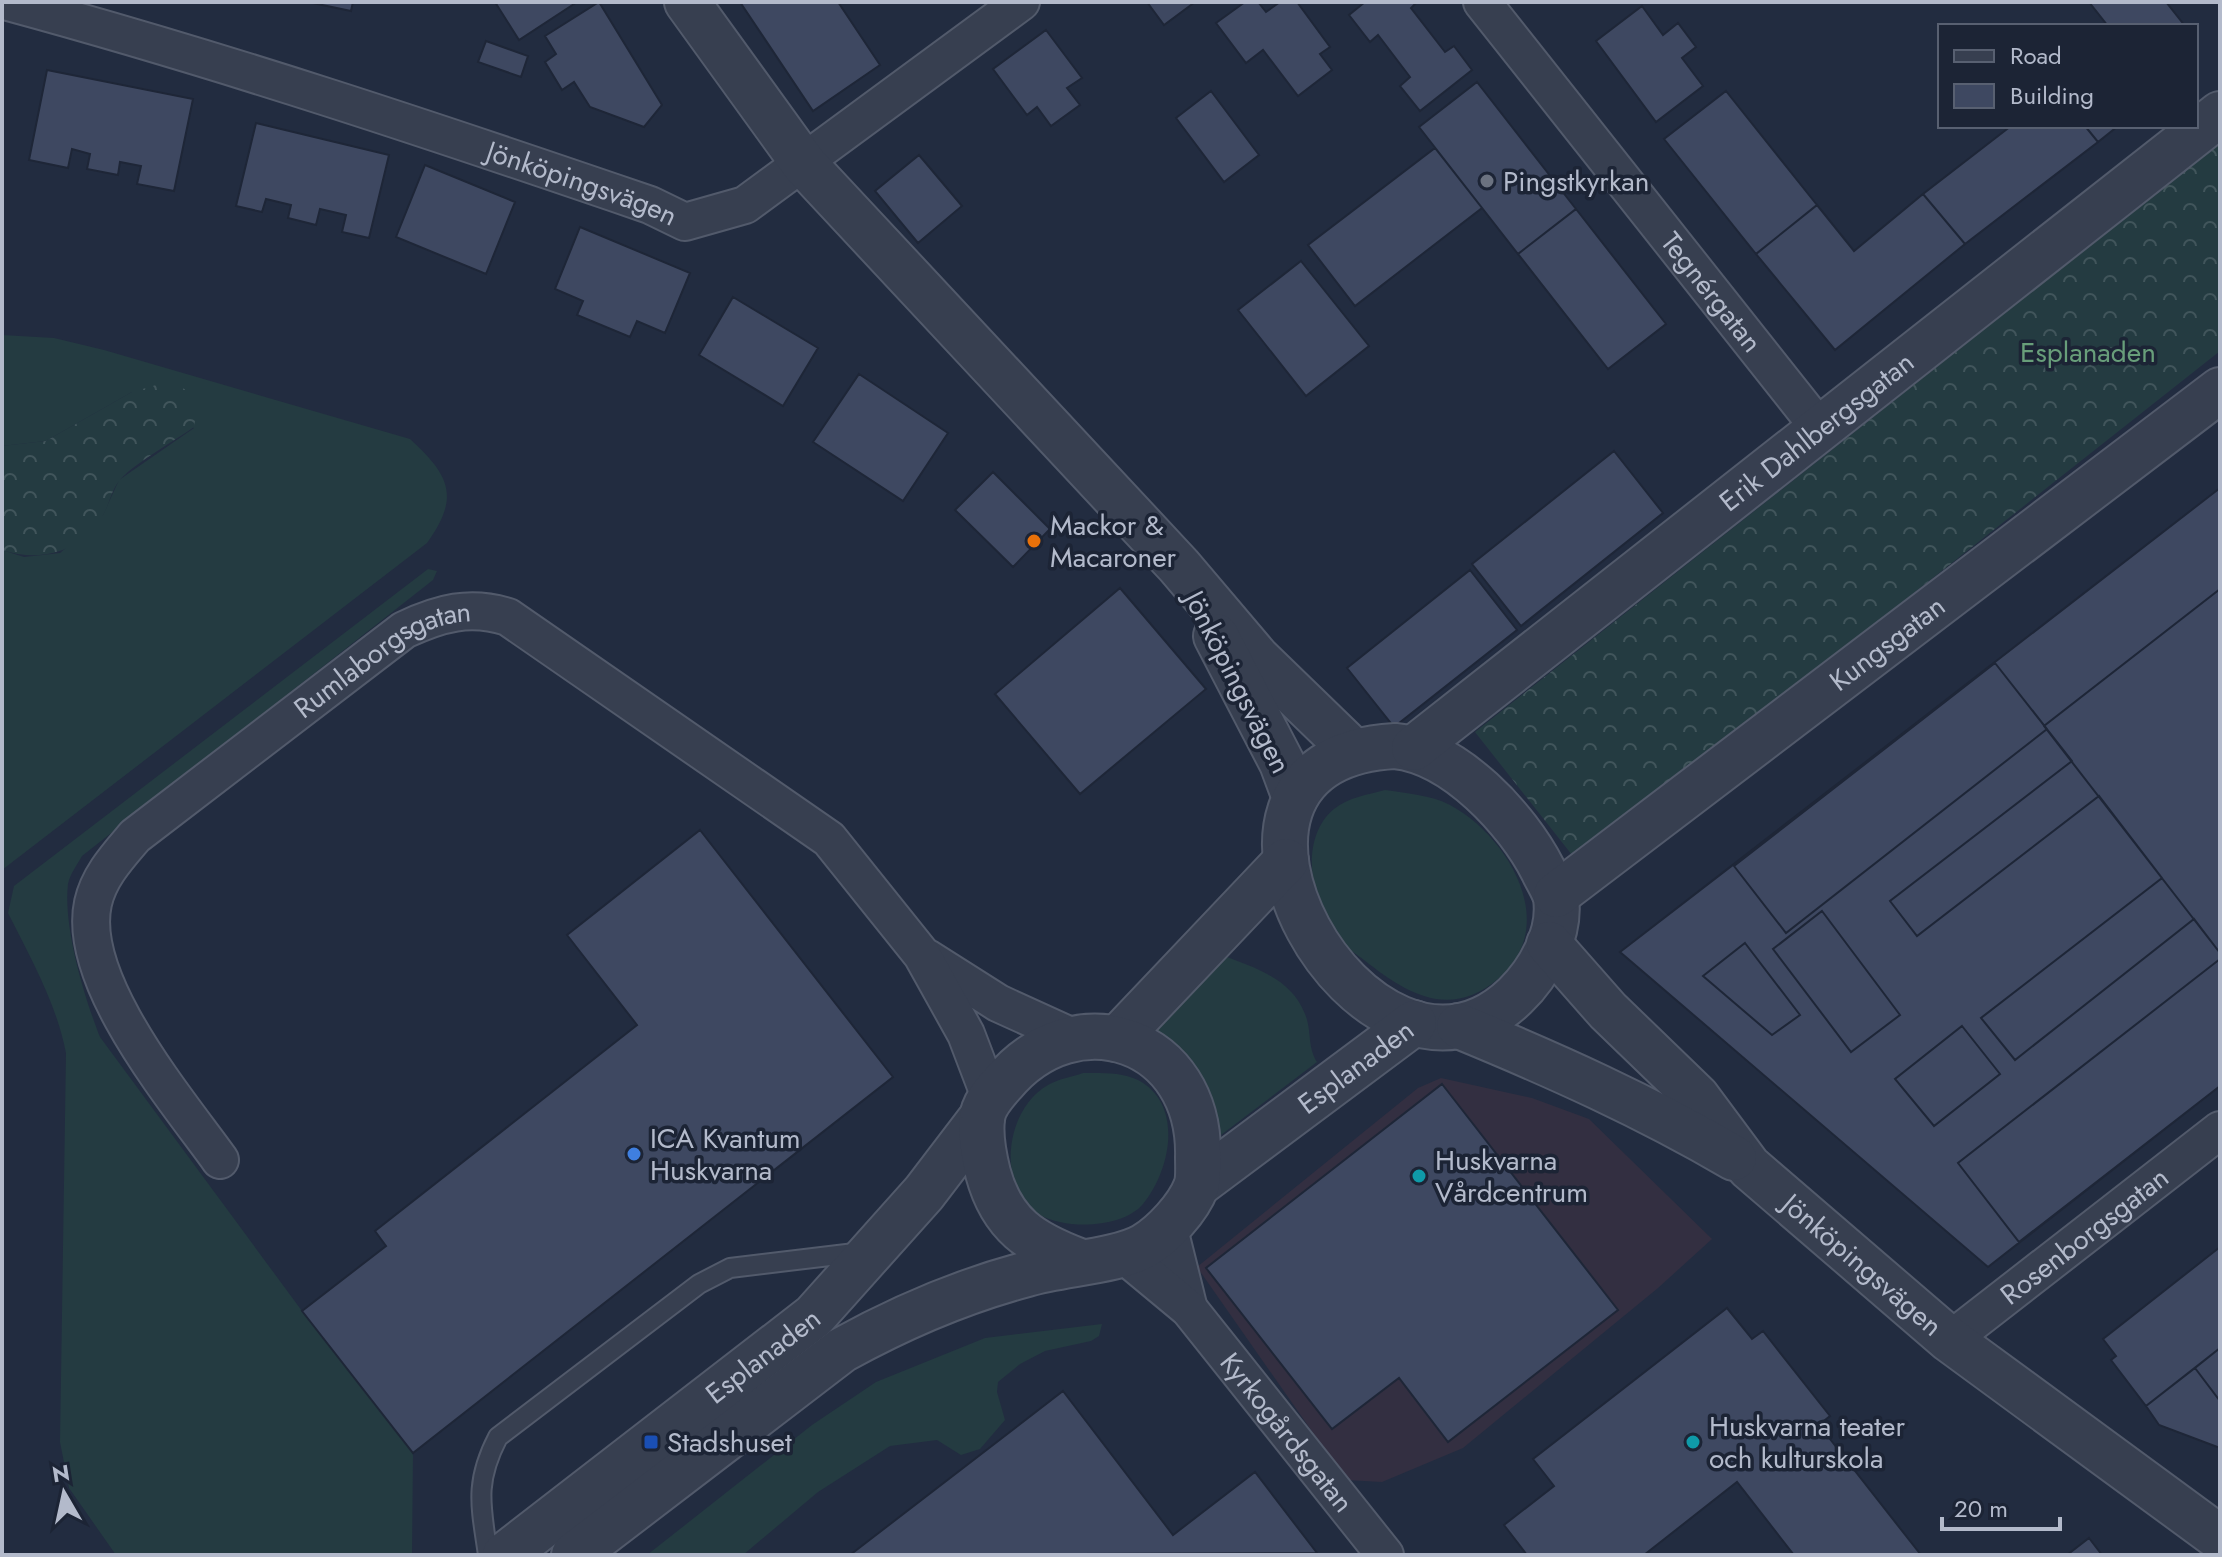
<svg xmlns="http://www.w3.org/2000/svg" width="2222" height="1557" viewBox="0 0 2222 1557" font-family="Jost,sans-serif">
<defs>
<pattern id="forest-crowns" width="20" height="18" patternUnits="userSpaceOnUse" patternTransform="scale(2)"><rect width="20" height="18" fill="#243b41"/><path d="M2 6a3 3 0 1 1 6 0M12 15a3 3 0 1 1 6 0" fill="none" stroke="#41555b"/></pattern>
</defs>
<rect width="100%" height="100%" fill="#222c40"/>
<!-- medical -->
<path fill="#332f41" d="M1441,1078L1532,1098L1589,1119L1712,1239L1658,1288L1463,1448L1382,1482L1346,1480L1197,1267L1418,1088Z"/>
<!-- grass -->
<path fill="#243b41" d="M2,335L54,338L104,350L410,439C449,475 461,496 427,543L2,870V550L24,557L60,553L103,515L119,480L194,428L132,392L46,441L2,446Z
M428,569L437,571L433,580L82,856C77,865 70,874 68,884C63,926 84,997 100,1037L302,1311L413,1453L412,1555H116L69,1488L60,1442L66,1053C56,1002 31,959 8,913L14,886Z
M1385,790C1405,793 1431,795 1450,805C1508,836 1561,925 1499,978C1450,1020 1407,994 1364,960C1354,952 1339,944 1332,932C1311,899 1299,838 1334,809C1349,797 1367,795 1385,790Z
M1222,955C1255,968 1291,978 1305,1014C1312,1031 1307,1046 1317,1062L1217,1138L1204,1082L1178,1054L1147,1034Z
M1083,1073C1100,1073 1122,1072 1138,1080C1184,1104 1171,1170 1143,1204C1123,1228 1067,1230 1040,1215C995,1188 1005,1109 1048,1085C1058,1079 1072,1077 1083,1073Z
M1102,1324L1099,1336L1091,1341L1045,1351L1020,1364L998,1382L997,1392L1005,1420L980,1449L961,1455L937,1440L890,1446L818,1492L743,1555H647L812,1425L876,1382L985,1338Z"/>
<!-- forest -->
<path fill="url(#forest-crowns)" d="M2220,143V351L1576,860L1475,732Z
M170,381C195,393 199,400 194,427C176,440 130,466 119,481C111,491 109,505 103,515C79,552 43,563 2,550V446L46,441L132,392Z"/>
<!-- building -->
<path fill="#3e4861" stroke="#1e2637" stroke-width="2" d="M308,2H353L351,11Z
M495,2H577L519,40Z
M599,2L662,105L644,127L590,107L574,82L562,90L545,62L556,54L545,36Z
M740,2H838L880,65L813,111Z
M1147,2H1195L1164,25Z
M1245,2H1258L1266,12L1280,2H1297L1330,47L1320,54L1332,70L1298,96L1263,50L1246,63L1216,23Z
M1365,2H1417L1411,8L1445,52L1454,46L1472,70L1420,111L1400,86L1410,77L1378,35L1370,42L1349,15Z
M2089,2H2166L2185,26H2108Z
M1642,6L1663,35L1678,23L1696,47L1682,58L1703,86L1656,122L1596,41Z
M1046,30L1082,78L1067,88L1080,105L1051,126L1037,107L1027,115L993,69Z
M486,41L528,56L521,77L478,62Z
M47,70L193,99L174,191L137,184L141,166L120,162L118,175L87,169L90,154L72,149L68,168L29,160Z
M1477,82L1576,209L1518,254L1419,127Z
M1211,91L1259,155L1224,182L1176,118Z
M1726,91L1817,205L1756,254L1664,139Z
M256,123L389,155L369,238L342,232L346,215L320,209L316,225L288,218L291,205L266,199L262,212L236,206Z
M2011,126H2085L2098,142L1965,244L1923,194Z
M2085,126H2118L2098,142Z
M1435,148L1482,208L1355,306L1308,245Z
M919,155L962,206L918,243L875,191Z
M425,165L515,202L486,274L396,237Z
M1923,194L1965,244L1835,350L1756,254L1817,205L1854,251Z
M1576,209L1666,324L1608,369L1518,254Z
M580,227L690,273L665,333L637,321L630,337L577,315L583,301L555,289Z
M1301,261L1369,346L1306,396L1238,310Z
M733,297L818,348L783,406L699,355Z
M859,374L948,433L903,501L813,442Z
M1614,451L1663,513L1521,626L1472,564Z
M993,472L1050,529L1013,567L955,510Z
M2220,488V1086L1988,1267L1620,952Z
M2220,488V589L2044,726L2220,953V1086L1988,1267L1620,952Z
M1470,570L1517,630L1394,727L1347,668Z
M1120,588L1206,689L1080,794L995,694Z
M1995,663L2072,761L1890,901L1917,936L2099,796L2162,878L1981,1018L2015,1060L2194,919L2220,953V1086L1988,1267L1620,952Z
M1995,663L2047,729L1786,933L1734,866Z
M700,830L893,1077L413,1453L302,1311L386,1246L375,1231L637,1025L567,935Z
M1822,911L1900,1015L1851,1052L1773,949Z
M1745,943L1800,1015L1772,1035L1703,976Z
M2220,959V1086L2019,1242L1958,1163Z
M1962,1026L2000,1074L1934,1126L1895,1079Z
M1442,1084L1618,1310L1448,1442L1399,1378L1332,1429L1206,1268Z
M2220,1247V1348L2146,1406L2111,1360L2116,1356L2103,1339Z
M1727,1308L1752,1339L1763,1331L1830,1416L1819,1425L1921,1555H1794L1737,1482L1644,1555H1527L1504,1525L1554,1486L1533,1459Z
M2220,1348V1401L2195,1368Z
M2195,1368L2220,1401V1448L2159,1425L2146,1406Z
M1063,1391L1173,1535L1255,1472L1317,1553L850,1555Z
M2089,1538L2102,1555H2067Z"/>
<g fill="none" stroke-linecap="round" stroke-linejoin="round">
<defs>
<path id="service" d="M488,1555C481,1506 474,1483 498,1437L699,1284L730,1268L863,1252"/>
<g id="minor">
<path id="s1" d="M8,2C225,61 437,132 650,205L685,222L745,205L1021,2"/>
<path id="s2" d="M1482,2L1821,430"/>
<path d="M927,958L998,1003L1077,1039"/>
<path id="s3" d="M220,1160C177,1100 76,981 93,903C99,876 118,856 135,836L404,630C440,613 470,605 508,617L829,839L922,955L966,1034L990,1097"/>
<path d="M1168,1225L1189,1309"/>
<path id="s4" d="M1124,1255L1189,1309L1385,1555"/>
<path id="s5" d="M1950,1340L2220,1130"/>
</g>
<g id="tertiary">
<path d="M687,2L804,164L1179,566L1257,658L1353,751"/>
<path d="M1216,636L1282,763L1295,798"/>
<path d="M1395,746C1455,752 1517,819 1543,870C1547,879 1554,889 1556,898C1561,933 1540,972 1515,996C1368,1137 1151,759 1395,746Z"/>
<path id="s6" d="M1414,748L2220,114"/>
<path id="s7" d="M1556,895L2220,390"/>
<path id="s8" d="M1549,944L1608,1011L1697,1097L1749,1167L1950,1340L2220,1538"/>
<path d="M1459,1026C1554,1065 1645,1106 1734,1158"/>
<path d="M1117,1039L1286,861"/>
<path id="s9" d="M1197,1185L1414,1023"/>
<path id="s10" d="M505,1555L814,1316L924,1193L982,1117"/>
<path d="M574,1555L842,1350C900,1318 963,1291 1027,1274C1060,1264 1118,1261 1144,1246C1164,1234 1188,1208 1196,1187C1199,1179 1198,1166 1198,1157C1201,1038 1076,996 1003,1083C994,1093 983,1105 982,1119C980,1136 984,1157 988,1173C1002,1225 1031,1243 1079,1261"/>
</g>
</defs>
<!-- service casing -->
<use href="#service" stroke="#525a6b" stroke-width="22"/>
<!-- minor casing -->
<use href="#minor" stroke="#525a6b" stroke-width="40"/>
<!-- tertiary casing -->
<use href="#tertiary" stroke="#525a6b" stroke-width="48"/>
<!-- service -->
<use href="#service" stroke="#373f50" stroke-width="18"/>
<!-- minor -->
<use href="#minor" stroke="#373f50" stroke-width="36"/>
<!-- tertiary -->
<use href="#tertiary" stroke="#373f50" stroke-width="44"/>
</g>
<!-- markers -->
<circle fill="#6b7280" stroke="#1c2435" stroke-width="3" cx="1487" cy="181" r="8"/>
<circle fill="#e8710a" stroke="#1c2435" stroke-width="3" cx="1034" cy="541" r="8"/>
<circle fill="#3f7fe0" stroke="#1c2435" stroke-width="3" cx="634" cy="1154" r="8"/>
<g fill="#0f9aa8" stroke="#1c2435" stroke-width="3">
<circle cx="1419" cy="1176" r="8"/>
<circle cx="1693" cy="1442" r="8"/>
</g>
<rect fill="#1a4fb4" stroke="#1c2435" stroke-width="3" x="643" y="1434" width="16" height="16" rx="4"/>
<g text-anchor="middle" stroke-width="7" stroke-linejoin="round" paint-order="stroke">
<!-- poi labels -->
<g font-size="28" fill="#b3bacb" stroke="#1c2435" text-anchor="start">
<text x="1503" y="191">Pingstkyrkan</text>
<text x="1050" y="535">Mackor &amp;<tspan x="1050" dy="32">Macaroner</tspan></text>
<text x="650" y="1148">ICA Kvantum<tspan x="650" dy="32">Huskvarna</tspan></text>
<text x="1435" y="1170">Huskvarna<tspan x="1435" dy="32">Vårdcentrum</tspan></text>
<text x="1709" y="1436">Huskvarna teater<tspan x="1709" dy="32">och kulturskola</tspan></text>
<text x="667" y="1452">Stadshuset</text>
</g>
<!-- street labels -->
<g font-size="28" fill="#b3bacb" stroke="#1c2435">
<text dy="10" stroke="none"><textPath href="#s1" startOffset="602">Jönköpingsvägen</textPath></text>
<text dy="10" stroke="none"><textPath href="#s2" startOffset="370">Tegnérgatan</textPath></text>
<text dy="10" stroke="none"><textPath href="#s6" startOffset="512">Erik Dahlbergsgatan</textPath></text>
<text dy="10" stroke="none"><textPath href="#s7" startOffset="416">Kungsgatan</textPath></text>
<text dy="10" stroke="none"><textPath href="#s3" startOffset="680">Rumlaborgsgatan</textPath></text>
<text transform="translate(1238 682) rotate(63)" y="10">Jönköpingsvägen</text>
<text dy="10" stroke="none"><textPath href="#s9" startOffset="198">Esplanaden</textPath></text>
<text dy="10" stroke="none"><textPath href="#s5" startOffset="170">Rosenborgsgatan</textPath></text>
<text dy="10" stroke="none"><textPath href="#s8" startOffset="450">Jönköpingsvägen</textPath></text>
<text dy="10" stroke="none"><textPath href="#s10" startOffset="326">Esplanaden</textPath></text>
<text dy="10" stroke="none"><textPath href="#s4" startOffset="242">Kyrkogårdsgatan</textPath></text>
</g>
<!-- park labels -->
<g font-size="28" fill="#689e7a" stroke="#1c2435">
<text x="2088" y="362">Esplanaden</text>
</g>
</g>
<!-- border -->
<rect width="2222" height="1557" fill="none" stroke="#b3bacb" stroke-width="8"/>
<!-- legend -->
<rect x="1938" y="24" width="260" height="104" fill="#1c2435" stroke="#586071" stroke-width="2"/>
<rect x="1954" y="50" width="40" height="12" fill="#373f50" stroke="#586071" stroke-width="2"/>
<text x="2010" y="64" font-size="24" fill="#b3bacb">Road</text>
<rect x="1954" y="84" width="40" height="24" fill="#3e4861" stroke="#586071" stroke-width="2"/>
<text x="2010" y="104" font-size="24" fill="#b3bacb">Building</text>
<!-- north arrow -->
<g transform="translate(64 1493) rotate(351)" stroke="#1c2435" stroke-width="6" paint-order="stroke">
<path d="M0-6L14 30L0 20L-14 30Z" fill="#b3bacb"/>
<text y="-12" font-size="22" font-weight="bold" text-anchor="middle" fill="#b3bacb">N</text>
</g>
<!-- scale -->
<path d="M1942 1517v12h118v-12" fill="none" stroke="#b3bacb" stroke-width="4"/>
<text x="1954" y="1517" font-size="24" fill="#b3bacb" stroke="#1c2435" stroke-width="6" paint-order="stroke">20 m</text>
</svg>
